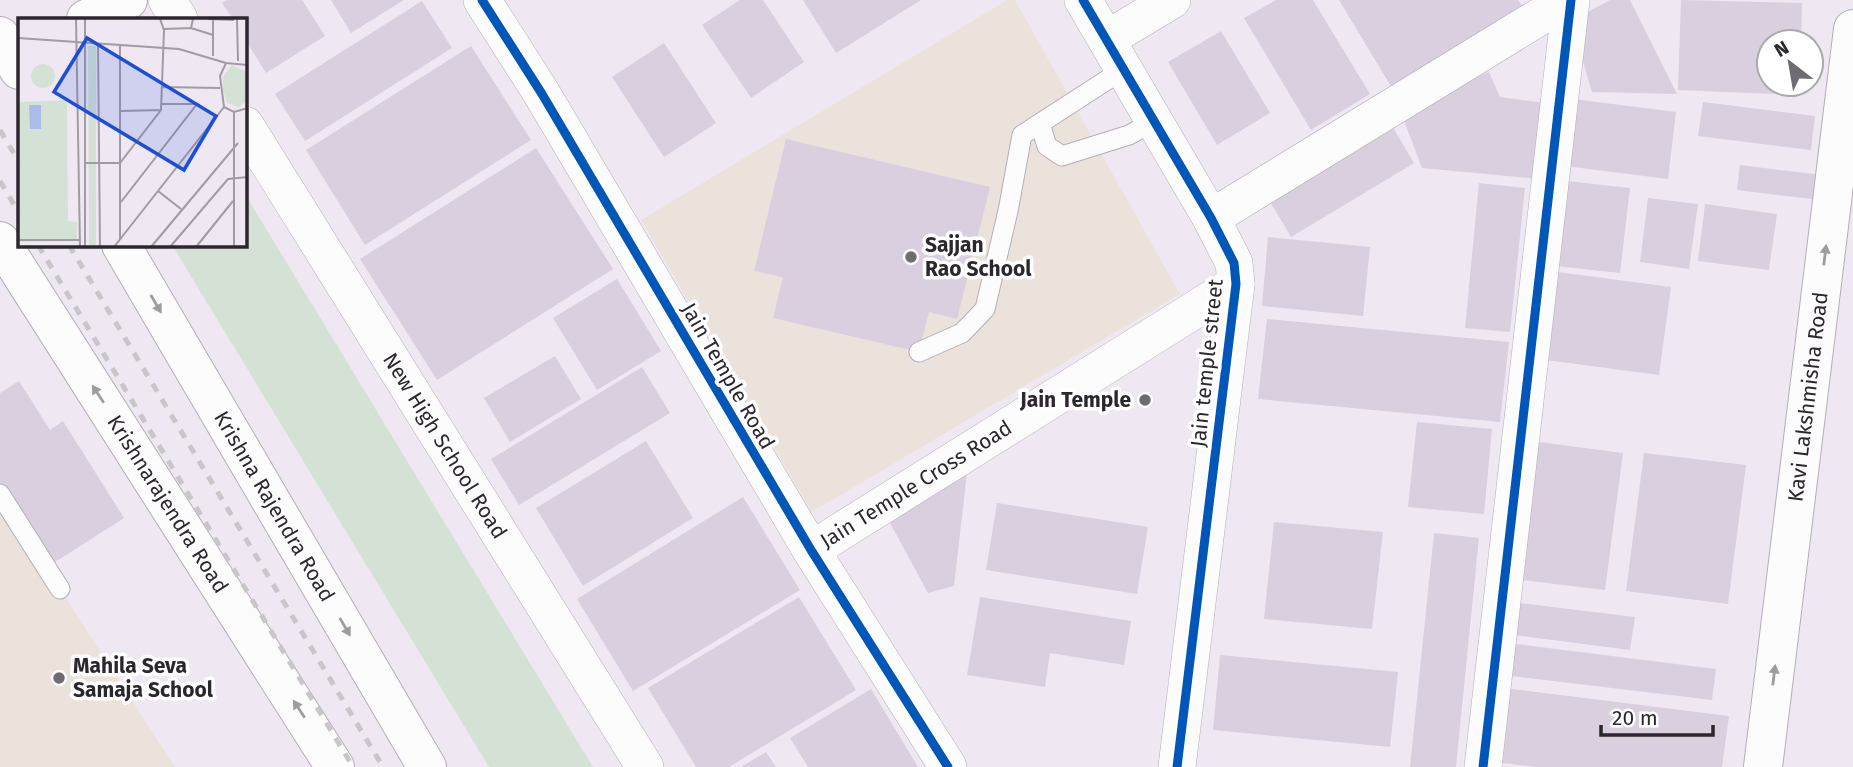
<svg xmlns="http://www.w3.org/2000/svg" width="1853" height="767" viewBox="0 0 1853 767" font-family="'Fira Sans',sans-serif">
<rect width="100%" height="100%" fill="#efe8f2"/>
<!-- education -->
<path fill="#ebe3db" d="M1007,0H1015L1180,294L812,512L641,220Z
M0,496L60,589L175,767H0Z"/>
<!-- green -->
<path fill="#d4e2d5" d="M245,194L593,767H489L172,245H245Z"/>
<!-- building -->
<path fill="#d9cfdf" d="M227,0H302L325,36L266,73L245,39V19H233L222,3Z
M331,0H404L351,33Z
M740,0H763L804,62L751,98L702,25Z
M803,0H921L836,53Z
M1276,0H1313L1370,94L1311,130L1244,18Z
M1339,0H1518L1527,14L1395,93Z
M1610,0H1630L1677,94L1592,92L1571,21Z
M1681,0L1802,3L1801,42H1769V84H1799L1798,95L1678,90Z
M422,1L452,48L305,141L275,94Z
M1221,31L1270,113L1217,145L1168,62Z
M664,43L716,123L664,157L612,77Z
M471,46L531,140L365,245L306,150Z
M1489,72L1500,97L1546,103L1539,179L1422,168L1403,118L1458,85Z
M1573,99L1676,112L1668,179L1565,166Z
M1703,102L1815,116L1811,150L1698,136Z
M1388,119L1414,163L1291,237L1265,193Z
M786,139L990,187L957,319L929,312L919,352L773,318L783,277L754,271Z
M536,148L613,269L437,380L360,259Z
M1740,165L1822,175L1820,200L1737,190Z
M1567,181L1630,188L1620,273L1556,266Z
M1479,183L1525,188L1510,332L1465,328Z
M1648,198L1698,204L1689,269L1640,262Z
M1705,204L1777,214L1769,270L1698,261Z
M1268,237L1370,247L1363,316L1262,306Z
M1558,272L1671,287L1659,375L1546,360Z
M617,279L661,351L597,390L553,318Z
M1267,319L1509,342L1500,422L1258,399Z
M555,356L581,399L510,442L484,398Z
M642,367L670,413L519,505L491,459Z
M19,381L50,430L63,421L124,518L52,564L0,483V393Z
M1417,422L1492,429L1484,514L1408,507Z
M1524,440L1623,453L1605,590L1506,578Z
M646,441L693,518L583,586L536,508Z
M1644,453L1746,465L1728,604L1626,591Z
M968,464L954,586L928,593L883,510Z
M743,497L800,590L633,691L577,599Z
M997,503L1148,527L1137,594L986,570Z
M1274,522L1383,532L1372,629L1264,619Z
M1434,533L1479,538L1456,767H1410Z
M799,597L856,690L729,767H696L648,688Z
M980,597L1131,621L1124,665L1050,653L1045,687L967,675Z
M1511,602L1635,617L1630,650L1507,634Z
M1508,643L1716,669L1712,700L1504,675Z
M1220,655L1398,672L1390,747L1213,730Z
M1495,687L1729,716L1722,767H1536L1486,761Z
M871,689L918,767H808L790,738Z
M766,752L776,767H741Z"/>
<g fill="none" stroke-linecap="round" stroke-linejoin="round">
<defs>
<path id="lane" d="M1040,124L1047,146L1062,156L1129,135L1153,122
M919,352L962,333L985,309L1008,211L1022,135L1124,69
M0,494L60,589"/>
<g id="street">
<path d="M167,0L179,19"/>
<path d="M482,0L542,94L811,550L948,767"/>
<path d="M1083,0L1211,218L1234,263L1236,284L1177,767"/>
<path d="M1107,39L1172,0"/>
<path id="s1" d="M245,125L645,767"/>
<path d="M1211,218L1567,0"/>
<path id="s2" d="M811,550L1236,284"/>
<path d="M1483,767L1571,0"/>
</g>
<g id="secondary">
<path d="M86,19L128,0"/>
<path id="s3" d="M1763,767L1853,29"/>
</g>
<g id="primary">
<path d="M0,36L19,70"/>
<path id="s4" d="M0,241L335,767"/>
<path id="s5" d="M121,245L427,767"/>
</g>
</defs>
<!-- lane casing -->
<use href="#lane" stroke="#b4aeb6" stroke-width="21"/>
<!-- street casing -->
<use href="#street" stroke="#b4aeb6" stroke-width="38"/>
<!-- secondary casing -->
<use href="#secondary" stroke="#b4aeb6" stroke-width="40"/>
<!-- primary casing -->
<use href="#primary" stroke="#b4aeb6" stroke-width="40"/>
<!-- lane -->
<use href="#lane" stroke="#fdfcfd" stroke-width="19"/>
<!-- street -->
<use href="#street" stroke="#fdfcfd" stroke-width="37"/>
<!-- secondary -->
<use href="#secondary" stroke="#fdfcfd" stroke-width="38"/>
<!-- primary -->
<use href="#primary" stroke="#fdfcfd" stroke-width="38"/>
<!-- rail -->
<path stroke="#c8c6c9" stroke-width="5" stroke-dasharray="9 9" stroke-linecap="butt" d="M0,130L19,162
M0,181L19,213
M38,245L353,767
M69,245L383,767"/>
<defs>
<path id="cycleway" d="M482,0L542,94L811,550L948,767
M1083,0L1211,218L1234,263L1236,284L1177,767
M1483,767L1571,0"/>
</defs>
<!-- cycleway casing -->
<use href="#cycleway" stroke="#fff" stroke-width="13"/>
<!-- cycleway -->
<use href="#cycleway" stroke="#0057b8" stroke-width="9"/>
</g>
<!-- one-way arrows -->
<defs><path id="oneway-solid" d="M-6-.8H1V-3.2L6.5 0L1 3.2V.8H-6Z" transform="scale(1.75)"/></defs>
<g fill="#9f9ca0">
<use href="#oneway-solid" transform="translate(1825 255) rotate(-83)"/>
<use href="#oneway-solid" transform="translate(156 304) rotate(60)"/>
<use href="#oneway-solid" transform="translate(98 394) rotate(-123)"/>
<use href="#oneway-solid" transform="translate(345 627) rotate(60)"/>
<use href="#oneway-solid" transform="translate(1774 675) rotate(-83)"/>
<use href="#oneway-solid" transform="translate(299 709) rotate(-123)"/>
</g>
<!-- markers -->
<g fill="#706b73" stroke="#fff" stroke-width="2.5">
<circle cx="911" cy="257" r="7"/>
<circle cx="1145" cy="400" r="7"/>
<circle cx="59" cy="678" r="7"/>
</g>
<g text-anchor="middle" stroke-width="7" stroke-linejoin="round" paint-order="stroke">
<!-- poi labels -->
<g font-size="21" font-weight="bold" fill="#2c272e" stroke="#fff" text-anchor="start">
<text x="925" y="252">Sajjan<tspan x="925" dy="24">Rao School</tspan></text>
<text x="1131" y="407" text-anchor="end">Jain Temple</text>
<text x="73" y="673">Mahila Seva<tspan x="73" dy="24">Samaja School</tspan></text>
</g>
<!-- street labels -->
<g font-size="21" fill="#2c272e" stroke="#fff">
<text transform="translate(1207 363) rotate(-84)" y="7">Jain temple street</text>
<text transform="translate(728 376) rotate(60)" y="7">Jain Temple Road</text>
<text dy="7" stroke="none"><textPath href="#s3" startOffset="373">Kavi Lakshmisha Road</textPath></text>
<text dy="7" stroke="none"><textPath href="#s1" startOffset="378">New High School Road</textPath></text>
<text dy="7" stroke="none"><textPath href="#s2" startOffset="124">Jain Temple Cross Road</textPath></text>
<text dy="7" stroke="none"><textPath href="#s4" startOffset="312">Krishnarajendra Road</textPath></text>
<text dy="7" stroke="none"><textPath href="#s5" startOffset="303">Krishna Rajendra Road</textPath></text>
</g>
</g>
<!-- overview -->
<g transform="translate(18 18)">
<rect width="229" height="229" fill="#efe8f2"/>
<path d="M70,28H78V229H71ZM13 58a12 12 0 1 1 24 0a12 12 0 1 1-24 0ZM214,47L229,54V83L221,89L209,85L205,72V58ZM49,82L50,203L59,204V223L0,224V84Z" fill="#d4e2d5"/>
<path d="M11,87H23V111H12Z" fill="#aabce7"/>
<path fill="none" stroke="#a19ba4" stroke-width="2" d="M58,1L62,229M190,1L216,2M195,1V38M219,1L220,43M173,10L195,17M146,11L173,10L175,1M0,20L161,31L208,45M80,26L82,229M102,27V222M230,47L208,45L202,58L206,89L216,94L230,90M144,69L202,70M102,93L143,92M216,94V229M67,145H102L143,92L146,12L142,1M140,173L163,191M103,184L179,86H144M0,222H62M67,229V1M96,229L206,89M133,229L220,125M152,229L210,161L230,159M178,229L215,183"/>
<path fill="#1d4ed8" fill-opacity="0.15" stroke="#1d4ed8" stroke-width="3.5" d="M69,20L198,98L166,152L36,74Z"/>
<rect width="229" height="229" fill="none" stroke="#2c272e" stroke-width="3.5"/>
</g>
<!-- north arrow -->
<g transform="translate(1790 63) rotate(329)"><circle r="33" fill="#ffffff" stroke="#aba9ab" stroke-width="2"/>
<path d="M0-5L12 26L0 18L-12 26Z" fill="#706b73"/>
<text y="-10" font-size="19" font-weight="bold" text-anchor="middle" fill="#2c272e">N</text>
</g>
<!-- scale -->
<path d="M1601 725v10h112v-10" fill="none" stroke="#2c272e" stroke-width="3.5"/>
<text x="1612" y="725" font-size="21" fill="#2c272e" stroke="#ffffff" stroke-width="5" paint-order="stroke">20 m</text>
</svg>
